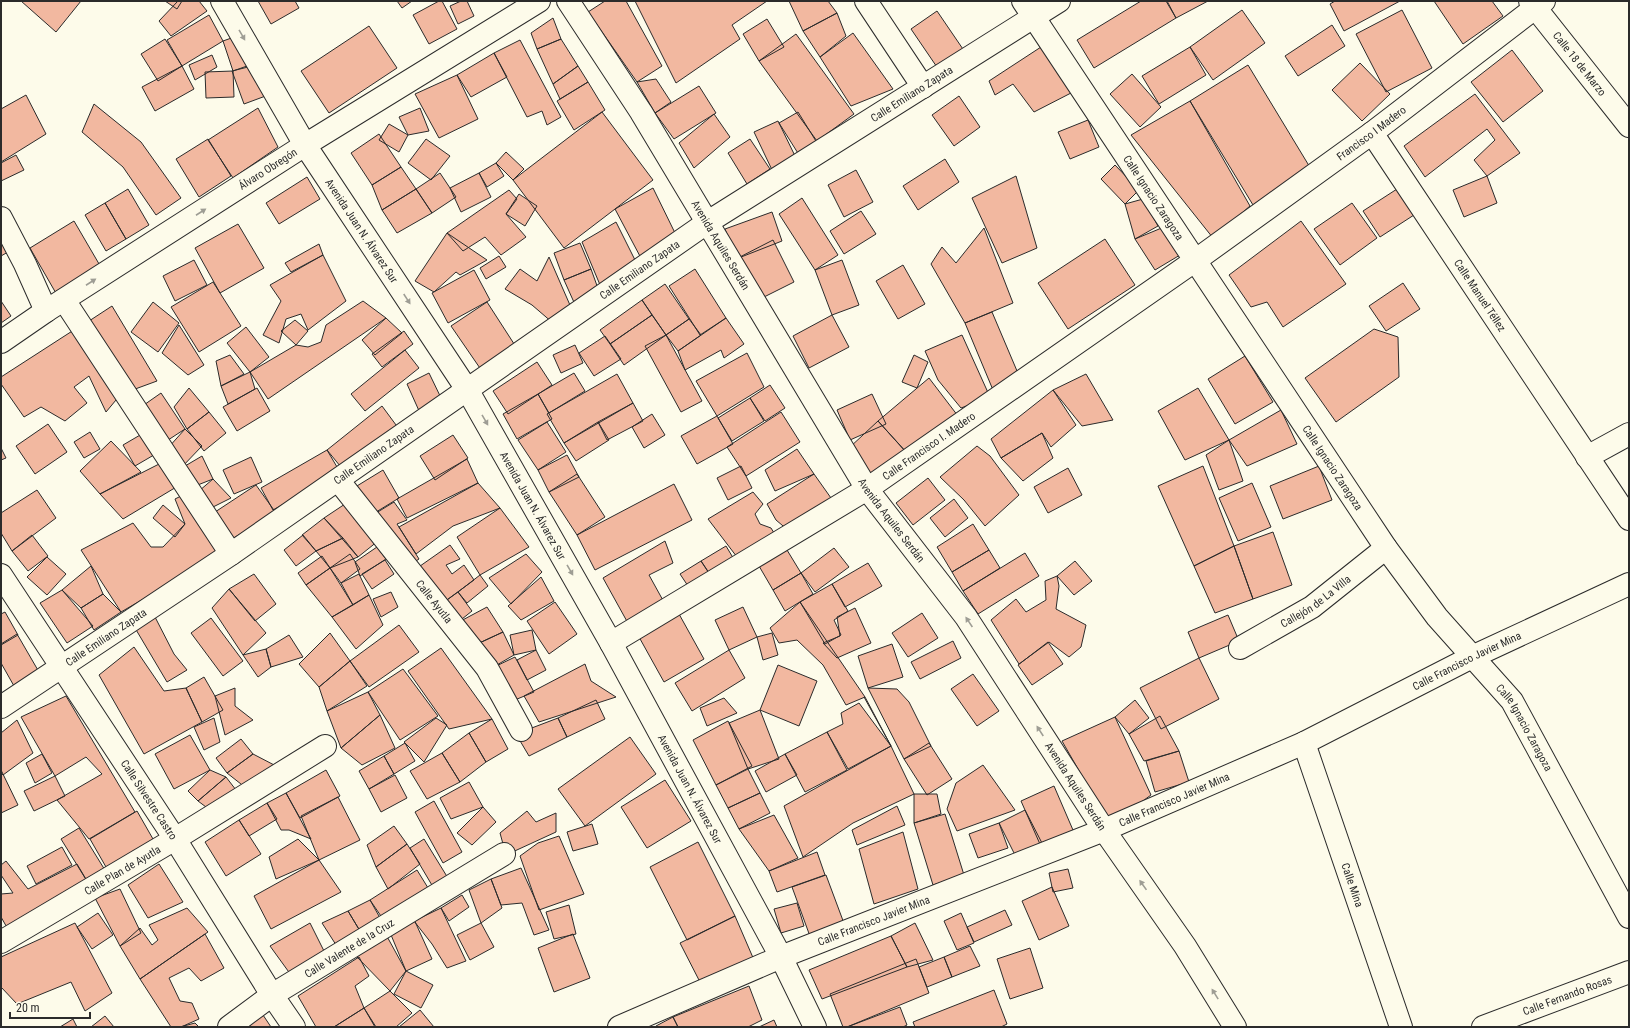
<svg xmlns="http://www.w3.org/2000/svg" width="1630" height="1028" viewBox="0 0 1630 1028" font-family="'Roboto Condensed',sans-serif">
<rect width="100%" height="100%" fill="#fdfbea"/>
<!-- building -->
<path fill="#f2b8a0" stroke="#2b2b2b" d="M21,1H81L56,32Z
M165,1H182L177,9Z
M178,1H199L207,11L171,36L159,21Z
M258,1H295L299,8L271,24Z
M397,1H412L402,8Z
M439,1H442L457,29L429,44L413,15Z
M461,1H467L474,16L458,24L450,6Z
M605,1H626L662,66L637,82L588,12Z
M635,1H767L732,25L740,39L676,83Z
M789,1H828L837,13L803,31Z
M1141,1H1166L1176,18L1094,68L1077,40Z
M1167,1H1208L1176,18Z
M1335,1H1400L1344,31L1330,4Z
M1434,1H1492L1503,16L1463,44Z
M1242,10L1265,43L1213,80L1190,47Z
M1402,10L1432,68L1386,92L1356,34Z
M937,11L967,55L941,73L911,29Z
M837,13L846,36L820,57L803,31Z
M209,15L223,41L182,66L167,40Z
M553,18L561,39L537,49L531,33Z
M767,19L784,47L759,61L743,34Z
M1332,25L1345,46L1298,76L1285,56Z
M369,26L397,68L329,113L301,71Z
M853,33L893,89L851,106L820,57Z
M796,34L854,114L817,141L759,61Z
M237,36L247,66L233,71L223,41Z
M165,39L182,66L158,81L141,54Z
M561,39L578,66L553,84L537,49Z
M520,40L561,117L547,125L542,111L527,117L494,53Z
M1041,47L1071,93L1034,112L1013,84L995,95L989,81Z
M1190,47L1206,75L1159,104L1142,76Z
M1512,50L1543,91L1503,122L1471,82Z
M494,53L507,77L471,97L457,75Z
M212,55L217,67L195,80L189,65Z
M1360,63L1390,94L1362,121L1332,90Z
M256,65L271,94L244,104L232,71Z
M1248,65L1311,169L1281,186L1253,205L1190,101Z
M182,66L194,89L155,111L142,87Z
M578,66L588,82L560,99L553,84Z
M233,71L234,97L206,98L205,72Z
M1132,74L1161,107L1140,127L1110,94Z
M457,75L478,119L439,138L415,94Z
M656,79L671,102L655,113L637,82Z
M588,82L605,110L574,130L557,101Z
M699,86L716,113L674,139L655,113Z
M1475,94L1520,153L1487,176L1474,160L1495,140L1487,129L1425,177L1404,146Z
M26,95L46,134L1,162V109Z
M959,96L980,127L954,146L932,115Z
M1190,101L1250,206L1213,238L1131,135Z
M94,104L141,142L181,198L156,215L123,167L82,132Z
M258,108L278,147L233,178L208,140Z
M420,108L429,131L408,135L399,117Z
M602,112L653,180L564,248L513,180Z
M798,112L819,146L801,158L779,123Z
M714,114L730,137L694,168L679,143Z
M1088,120L1099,147L1070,159L1058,132Z
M778,121L797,160L773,172L754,132Z
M389,124L408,135L399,152L379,140Z
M379,134L401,167L372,185L351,153Z
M208,139L231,176L199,197L176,159Z
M426,139L450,156L431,180L408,163Z
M750,139L770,169L747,184L728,153Z
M506,152L524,169L513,180L496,163Z
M16,155L24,170L1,181V163Z
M945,159L959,182L918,210L903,186Z
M496,163L504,176L487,187L479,173Z
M1115,165L1139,190L1125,204L1101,179Z
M401,167L416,189L382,210L372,185Z
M856,170L873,202L844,217L828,185Z
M440,173L456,197L432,213L416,189Z
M479,173L491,197L461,212L450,188Z
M1016,176L1037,248L1002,263L972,198Z
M1487,176L1497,203L1464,217L1453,190Z
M307,177L320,199L279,224L266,203Z
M653,188L676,235L642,260L615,209Z
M128,189L149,225L126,239L105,203Z
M416,189L432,213L397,233L382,210Z
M1397,189L1414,215L1380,237L1363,211Z
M509,190L517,199L506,214L526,237L501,255L485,237L463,251L447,233Z
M519,194L537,206L525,226L506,214Z
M802,198L838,255L815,270L779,214Z
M1143,199L1158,226L1135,239L1125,204Z
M105,203L126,239L106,251L85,215Z
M1352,203L1377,238L1340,265L1314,229Z
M861,211L876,234L844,254L830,231Z
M772,212L782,241L736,259L725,229Z
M74,221L102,269L57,295L30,248Z
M1301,221L1346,284L1283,327L1267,302L1251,307L1229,275Z
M616,222L639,268L603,292L582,242Z
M238,224L264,268L220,293L195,248Z
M1164,227L1180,255L1155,270L1135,239Z
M984,228L1013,303L965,323L931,264L942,247L956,263Z
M447,233L487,260L460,275L456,272L434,292L415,281Z
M1105,239L1135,285L1068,329L1038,283Z
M773,240L794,282L758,300L736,259Z
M1,241L8,252L1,256Z
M580,243L591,269L564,280L554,253Z
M319,244L323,255L291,272L285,263Z
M323,255L346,301L308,330L301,314L286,319L279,343L263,335L281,301L270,285Z
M499,256L506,267L486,279L480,268Z
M549,257L573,312L553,323L532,305L505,289L520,269L537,281Z
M194,260L207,285L175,301L163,276Z
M842,260L859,305L832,315L815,270Z
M903,265L925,304L898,319L876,281Z
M591,269L600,294L577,309L564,280Z
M695,269L726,318L700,335L669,286Z
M474,270L490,300L448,323L432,293Z
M213,282L241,326L199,352L171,307Z
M1403,283L1420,309L1386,331L1369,306Z
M665,284L689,319L666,335L642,300Z
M642,300L652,315L610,344L600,330Z
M1,301L11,316L1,323Z
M363,301L386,318L268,399L250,372L296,345L308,347L321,342L326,325Z
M153,302L179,323L158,352L131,332Z
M487,302L518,350L484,374L451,326Z
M112,306L157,381L127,392L86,323Z
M992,312L1020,378L993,390L965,323Z
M652,315L666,335L624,365L610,344Z
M832,315L849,347L809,368L793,336Z
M386,318L402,333L375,355L362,340Z
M726,318L744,344L724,358L721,350L685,370L678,351Z
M689,319L701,335L678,351L666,335Z
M295,320L308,331L296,345L281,331Z
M179,325L204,365L188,375L162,353Z
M80,326L121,394L106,412L89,376L74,387L87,403L65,421L41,407L24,417L1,384V377Z
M246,327L269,357L250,372L227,343Z
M1374,329L1398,337L1399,377L1336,422L1305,378Z
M404,331L413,344L382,367L372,354Z
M666,335L702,401L681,412L645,346Z
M962,335L990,397L961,408L938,380L925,351Z
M605,336L621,359L594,376L579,353Z
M575,345L583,363L561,373L553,355Z
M405,350L419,368L365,411L351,394Z
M747,353L764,387L717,416L696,381Z
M230,355L244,374L221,386L216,361Z
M914,355L928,362L917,388L902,382Z
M1245,356L1273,402L1235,424L1208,379Z
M537,362L552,385L508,414L493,391Z
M250,372L255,389L228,404L221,386Z
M429,373L443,402L420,413L407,384Z
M574,373L585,391L549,413L538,394Z
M617,374L633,403L564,443L547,414Z
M1086,374L1113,420L1082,426L1053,390Z
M929,378L958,416L908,454L878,421Z
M770,385L785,408L765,421L750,398Z
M189,388L209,412L187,429L174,407Z
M257,388L270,411L237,431L223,407Z
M1198,388L1229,440L1185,460L1158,411Z
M1053,390L1076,425L1051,447L1042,433L1001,458L991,439Z
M161,393L185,429L165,442L141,407Z
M538,394L552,419L517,439L503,414Z
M872,394L886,424L850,440L837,410Z
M750,398L764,421L732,441L718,418Z
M633,403L643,421L607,440L598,422Z
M382,406L399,429L345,472L327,450Z
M1281,410L1297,444L1247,466L1229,440Z
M209,412L226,433L204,451L187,429Z
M781,412L800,442L746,476L727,447Z
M652,414L665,435L644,448L632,427Z
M717,416L733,444L697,464L681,436Z
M878,421L905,451L871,482L849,448Z
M547,422L566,452L538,470L518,440Z
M598,422L609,440L576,461L564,443Z
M48,424L67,452L35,474L16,446Z
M185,429L202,446L180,469L168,448Z
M147,431L159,452L135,466L123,445Z
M90,432L100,449L84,458L74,442Z
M1042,433L1053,458L1023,481L1001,458Z
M453,435L468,458L435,480L420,456Z
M1229,440L1243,481L1219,490L1206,455Z
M111,441L141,472L100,494L80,471Z
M977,446L990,456L1019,495L985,526L964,500L940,477Z
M1,448L6,458L1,460Z
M797,449L814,474L775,491L765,470Z
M327,450L340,472L273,510L261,488Z
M567,455L579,477L549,492L538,470Z
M202,456L213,479L190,488L180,469Z
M251,457L262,482L234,494L223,470Z
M467,459L478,483L407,518L397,499Z
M163,462L178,486L123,519L100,494Z
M741,466L752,488L728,500L717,478Z
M1203,466L1234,546L1194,566L1158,486Z
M1319,466L1332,500L1283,519L1270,486Z
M1068,468L1082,495L1048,513L1034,487Z
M383,470L399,498L368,517L352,489Z
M577,474L605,517L577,535L549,492Z
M814,474L831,498L789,531L776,520L767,504Z
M928,478L945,500L913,525L896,503Z
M213,479L231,498L209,509L199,491Z
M478,483L500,508L453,526L416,554L399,527Z
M1252,483L1271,527L1238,541L1219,498Z
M674,484L692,520L595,570L577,535Z
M256,485L276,513L225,543L209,516Z
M37,490L56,518L12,551L1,533V513Z
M753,492L763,504L755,514L760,524L771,528L779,541L737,557L708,519Z
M187,493L221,554L121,612L81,550L133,523L151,547H163L185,524L175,499Z
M954,499L968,518L945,537L930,518Z
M351,500L378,541L358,557L324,518Z
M394,502L407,520L397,524L419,559L407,567L368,518Z
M163,505L185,524L175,537L153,518Z
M500,508L529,547L480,575L457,537Z
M324,518L343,538L316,551L302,535Z
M973,524L989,550L952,572L937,547Z
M1273,532L1292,585L1253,599L1234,546Z
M32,535L48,556L28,571L12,551Z
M303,535L316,551L296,566L284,550Z
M343,538L358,557L330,568L316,551Z
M665,541L673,563L649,575L665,604L629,625L603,578Z
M450,545L460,559L446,565L452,574L464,565L474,580L440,605L413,571Z
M726,546L735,561L711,576L701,561Z
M1234,546L1253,599L1215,613L1194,566Z
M377,547L386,559L360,576L355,562Z
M834,548L849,567L815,592L801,573Z
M787,550L801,573L773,590L759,566Z
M989,550L1000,568L963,591L952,572Z
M1025,553L1039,576L978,614L963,591Z
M350,554L360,569L341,583L330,568Z
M526,554L542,572L511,604L489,578Z
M322,556L330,568L306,585L298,573Z
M47,557L66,574L47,595L27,577Z
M385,560L394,574L372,589L362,574Z
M701,561L711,576L690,589L680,574Z
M1075,561L1092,581L1074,595L1057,576Z
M868,563L882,586L845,607L832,584Z
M91,566L103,594L81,608L62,590Z
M330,568L353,605L332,617L306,585Z
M801,573L813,594L785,611L773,590Z
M254,574L276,604L255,621L229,589Z
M359,574L369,595L353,605L341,583Z
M480,575L488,586L467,603L458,592Z
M1057,576L1059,586L1056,609L1086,625L1081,647L1069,657L1049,642L1019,664L991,620L1016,599L1026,612L1046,600L1045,581Z
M541,577L554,601L521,620L508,606Z
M832,584L848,611L834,620L841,635L825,644L800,602Z
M229,589L266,633L243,655L212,608Z
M62,590L93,626L67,643L40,603Z
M391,592L398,607L381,617L373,599Z
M458,592L472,611L457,623L440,605Z
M103,594L121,612L94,630L81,608Z
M369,595L383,625L356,649L332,617Z
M555,602L577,634L549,654L527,621Z
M800,602L865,697L846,705L823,665L797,640L779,643L770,628Z
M487,607L503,632L475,645L457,623Z
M743,607L757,637L729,650L715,620Z
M855,608L871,643L837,658L823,643L840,636L837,617Z
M5,612L18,635L1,645V614Z
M922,613L938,638L908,657L892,633Z
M679,614L704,659L664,682L639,637Z
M1228,615L1239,641L1199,658L1188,632Z
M155,617L174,654L187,670L167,682L135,628Z
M211,618L243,661L223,676L191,633Z
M399,625L419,652L369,687L350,661Z
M532,630L536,650L514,655L510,635Z
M503,632L514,655L490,669L475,645Z
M330,633L350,661L319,687L299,664Z
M772,633L778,655L763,660L757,637Z
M17,634L39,672L14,686L1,663V644Z
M289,635L303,657L271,667L266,649Z
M953,641L961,658L920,679L911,662Z
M1048,642L1063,664L1032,685L1018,665Z
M892,644L903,677L868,688L858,656Z
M134,647L164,691L186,688L202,722L144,754L99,675Z
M441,648L492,719L449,729L408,671Z
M266,649L271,667L258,677L243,655Z
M536,650L546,670L527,680L517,660Z
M729,650L745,678L692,711L675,683Z
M515,657L534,692L510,702L490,669Z
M1199,658L1219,699L1161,729L1140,688Z
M350,661L367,686L327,711L319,687Z
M585,664L591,681L616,697L539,722L524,696Z
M778,665L817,681L799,726L760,710Z
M403,669L438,716L400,740L368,692Z
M973,674L999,711L977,726L951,689Z
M204,677L223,710L202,722L186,688Z
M235,688V706L253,720L225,735L215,696Z
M868,688L897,689L909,702L931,746L904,759Z
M368,692L380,715L341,748L327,711Z
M66,696L135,812L89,839L57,800L102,774L86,757L55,776L21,717Z
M864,697H865L891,746Z
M724,698L737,713L707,726L700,708Z
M596,700L605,719L567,737L558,718Z
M1135,700L1149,718L1129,734L1115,717Z
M859,703L891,746L848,769L827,732L843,724L841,713Z
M760,710L779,759L748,769L729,723Z
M380,715L395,748L362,765L341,748Z
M1160,716L1179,751L1144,761L1129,734Z
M1115,717L1151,795L1110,825L1062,741Z
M214,718L220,742L204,750L194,727Z
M436,718L447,725L424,762L404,742Z
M558,718L567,737L529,756L516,734Z
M492,719L508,749L486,762L469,733Z
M17,720L33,753L3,775L1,773V733Z
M728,721L752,766L716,785L693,740Z
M827,732L847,770L805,792L785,754Z
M469,733L486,762L460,782L442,753Z
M190,735L210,770L174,789L155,754Z
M630,737L656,774L585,826L558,789Z
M241,739L253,754L227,773L216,758Z
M405,743L415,761L394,774L384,756Z
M929,743L952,779L927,795L904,759Z
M891,746L914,794L853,823L803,857L784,806Z
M1179,751L1189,782L1155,792L1146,761Z
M442,753L460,782L427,799L410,771Z
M42,754L52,773L35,783L26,763Z
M253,754L278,767L246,788L227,773Z
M785,754L797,775L766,792L755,771Z
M384,756L394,774L369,789L359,771Z
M983,765L1015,810L957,831L947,809L956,783Z
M748,769L760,793L728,808L716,785Z
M1,770L18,805L1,813Z
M210,770L226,777L198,801L188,791Z
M326,770L340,796L300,818L286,793Z
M395,775L407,798L381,812L369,789Z
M55,776L65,796L34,811L24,791Z
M226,777L236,790L210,810L198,801Z
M665,780L691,821L647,848L621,807Z
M469,782L483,807L451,819L440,798Z
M1054,786L1076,837L1043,851L1021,801Z
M286,793L311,839L289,830H281L267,803Z
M760,793L770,813L739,829L728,808Z
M914,794H937L941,814L914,823Z
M338,797L360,840L319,860L301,816Z
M434,801L462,852L443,863L415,812Z
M267,803L277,819L249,836L239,820Z
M897,806L905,825L857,845L852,830Z
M483,807L496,822L472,845L457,833Z
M1025,810L1044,847L1018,861L999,823Z
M137,811L157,846L110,874L90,839Z
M527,811L536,822L556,813V832L506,855L500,833Z
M945,814L964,875L933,885L914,823Z
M774,815L798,858L769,871L739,829Z
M239,820L261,854L226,876L205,842Z
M999,823L1008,848L978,858L969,834Z
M592,824L598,844L573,851L567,832Z
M394,826L407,844L376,867L367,845Z
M79,828L108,875L90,886L61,839Z
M903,832L918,889L874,904L859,849Z
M559,836L584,894L539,910L520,856L538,843Z
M298,839L319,860L276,879L269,857Z
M424,839L451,883L436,892L410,848Z
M698,842L735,916L687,940L650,867Z
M407,844L420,864L388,889L376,867Z
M62,847L72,865L36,884L27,866Z
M817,852L825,875L777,892L769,871Z
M319,860L341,892L271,929L254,896Z
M6,861L28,889L77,864L90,886L9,931L1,917V894L13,893L1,875V865Z
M159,864L183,902L148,918L128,885Z
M521,868L549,930L534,935L522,903L501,905L491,879Z
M1068,869L1073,888L1053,892L1049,873Z
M417,870L433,896L385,922L370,900Z
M826,875L845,926L811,939L792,887Z
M491,879L502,908L481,923L469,890Z
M1052,887L1069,926L1039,940L1022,901Z
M120,889L141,933L120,946L95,898Z
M462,895L469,907L449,921L441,908Z
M370,900L384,925L363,936L348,911Z
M797,903L804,926L781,933L774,909Z
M569,905L576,934L554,939L546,912Z
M187,908L208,932L140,979L120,946L140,928L152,945L158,940L149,925Z
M441,908L466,961L447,968L432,944L414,921Z
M1005,910L1012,925L974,942L967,927Z
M348,911L363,936L338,948L322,923Z
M98,913L113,935L92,949L77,927Z
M961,913L974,943L957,950L944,921Z
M412,915L432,959L406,971L389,930Z
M735,916L754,960L701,984L680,943Z
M75,923L112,993L85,1011L71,982L17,1004L1,987V957Z
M310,923L325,953L291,975L270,946Z
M481,923L494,947L470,960L457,935Z
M915,923L933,960L907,967L891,936Z
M384,931L406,971L390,991L357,957Z
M205,934L224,968L201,981L189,968L169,978L180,1001L192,1003L199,1019L181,1027H171L140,979Z
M573,934L590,978L554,992L538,948Z
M891,936L907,967L822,999L809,970Z
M970,946L980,966L952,977L944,957Z
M1030,948L1043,988L1010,999L997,959Z
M359,957L369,976L355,986L364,1008L334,1027H316L298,996Z
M944,957L952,977L927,987L919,967Z
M916,959L929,993L847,1027H843L830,994Z
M406,971L433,985L421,1008L394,994Z
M749,986L762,1020L748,1027H678L673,1017Z
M994,990L1007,1024L1001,1027H915L913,1022Z
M390,991L412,1013L396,1027H375L364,1008Z
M900,1007L907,1025L903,1027H847Z
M364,1008L376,1027H334Z
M420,1010L434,1027H399Z
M263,1015L271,1027H244Z
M105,1016L114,1027H91Z
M673,1017L678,1027H656V1026Z
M73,1019L77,1027H60Z
M774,1020L777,1027H759Z
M195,1023L199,1027H180Z"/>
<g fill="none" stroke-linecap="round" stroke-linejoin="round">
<defs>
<g id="minor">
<path d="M866,1L923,87"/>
<path id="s1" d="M1023,1L1386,548L1437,617L1512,701L1629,917"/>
<path id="s2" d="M1530,1L1629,126"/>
<path id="s3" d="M1372,133L1629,519"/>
<path d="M305,145L539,1"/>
<path d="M1,218L25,264L46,311"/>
<path d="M64,300L231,554"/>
<path d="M1587,457L1629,434"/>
<path id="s4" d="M338,480L487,668L521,730"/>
<path id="s5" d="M1,575L175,839L272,995L294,1027"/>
<path id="s6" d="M611,643L867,489L1196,260L1372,133L1544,1"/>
<path id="s7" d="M1240,648L1312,607L1386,548"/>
<path id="s8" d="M1,707L231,554L708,222L1059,1"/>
<path id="s9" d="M1304,743L1401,1027"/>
<path id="s10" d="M1,942L175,839L325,746"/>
<path id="s11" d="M229,1027L272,995L504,854"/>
<path id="s12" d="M619,1027L781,957L1104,830L1304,743L1472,657L1629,584"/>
<path id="s13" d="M1483,1027L1629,972"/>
</g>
<g id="major">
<path id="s14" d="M222,1L305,145L468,391L611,643L781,957L815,1027"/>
<path id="s15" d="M568,1L641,112L867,489L966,617L1104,830L1185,946L1235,1027"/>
<path id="s16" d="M1,342L46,311L305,145"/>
</g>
</defs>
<!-- minor casing -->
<use href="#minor" stroke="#2b2b2b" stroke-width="24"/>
<!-- major casing -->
<use href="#major" stroke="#2b2b2b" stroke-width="24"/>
<!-- minor -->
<use href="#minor" stroke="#fdfbea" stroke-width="22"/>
<!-- major -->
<use href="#major" stroke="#fdfbea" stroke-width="22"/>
</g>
<!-- one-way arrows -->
<defs><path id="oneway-solid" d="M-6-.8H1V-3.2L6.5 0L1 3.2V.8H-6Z"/></defs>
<g fill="#9e9d94">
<use href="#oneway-solid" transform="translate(242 35) rotate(60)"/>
<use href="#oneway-solid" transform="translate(201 212) rotate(-33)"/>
<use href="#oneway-solid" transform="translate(91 282) rotate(-33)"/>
<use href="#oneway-solid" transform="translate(407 299) rotate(57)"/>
<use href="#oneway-solid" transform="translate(485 420) rotate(60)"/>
<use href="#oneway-solid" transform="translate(570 570) rotate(60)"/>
<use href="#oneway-solid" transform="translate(969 622) rotate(-124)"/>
<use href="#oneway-solid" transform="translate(1040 731) rotate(-123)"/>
<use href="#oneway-solid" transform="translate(1143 885) rotate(-125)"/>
<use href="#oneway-solid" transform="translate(1215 994) rotate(-122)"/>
</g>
<g text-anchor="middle" stroke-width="3" stroke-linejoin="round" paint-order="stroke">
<!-- street labels -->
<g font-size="11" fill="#2b2b2b" stroke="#fdfbea">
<text dy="4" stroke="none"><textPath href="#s2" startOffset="80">Calle 18 de Marzo</textPath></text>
<text dy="4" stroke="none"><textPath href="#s8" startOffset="1098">Calle Emiliano Zapata</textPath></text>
<text dy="4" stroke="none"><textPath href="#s6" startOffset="916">Francisco I Madero</textPath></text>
<text dy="4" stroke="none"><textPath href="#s16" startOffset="318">Álvaro Obregón</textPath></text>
<text dy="4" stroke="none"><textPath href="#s1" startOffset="236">Calle Ignacio Zaragoza</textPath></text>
<text dy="4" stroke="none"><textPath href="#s14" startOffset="269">Avenida Juan N. Álvarez Sur</textPath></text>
<text dy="4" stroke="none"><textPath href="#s15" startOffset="288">Avenida Aquiles Serdán</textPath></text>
<text dy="4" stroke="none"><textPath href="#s8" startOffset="774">Calle Emiliano Zapata</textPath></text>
<text dy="4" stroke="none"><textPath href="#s3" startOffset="195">Calle Manuel Téllez</textPath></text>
<text dy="4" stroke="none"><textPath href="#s6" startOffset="374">Calle Francisco I. Madero</textPath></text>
<text dy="4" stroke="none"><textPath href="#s8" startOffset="450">Calle Emiliano Zapata</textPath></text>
<text dy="4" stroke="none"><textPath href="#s1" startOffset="560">Calle Ignacio Zaragoza</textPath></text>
<text dy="4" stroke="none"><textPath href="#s14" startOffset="593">Avenida Juan N. Álvarez Sur</textPath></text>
<text dy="4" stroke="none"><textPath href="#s15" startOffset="612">Avenida Aquiles Serdán</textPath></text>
<text dy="4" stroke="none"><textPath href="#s7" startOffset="89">Callejón de La Villa</textPath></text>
<text dy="4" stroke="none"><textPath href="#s4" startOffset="155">Calle Ayutla</textPath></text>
<text dy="4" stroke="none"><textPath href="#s8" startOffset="126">Calle Emiliano Zapata</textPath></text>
<text dy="4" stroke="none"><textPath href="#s12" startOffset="924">Calle Francisco Javier Mina</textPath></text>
<text dy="4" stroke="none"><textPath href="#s1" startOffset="884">Calle Ignacio Zaragoza</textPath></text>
<text dy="4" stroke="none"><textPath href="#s15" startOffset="936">Avenida Aquiles Serdán</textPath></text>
<text dy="4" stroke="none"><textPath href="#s14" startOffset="917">Avenida Juan N. Álvarez Sur</textPath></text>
<text dy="4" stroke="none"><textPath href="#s12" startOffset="600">Calle Francisco Javier Mina</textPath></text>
<text dy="4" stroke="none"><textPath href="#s5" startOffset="269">Calle Silvestre Castro</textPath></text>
<text dy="4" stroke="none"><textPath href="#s10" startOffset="141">Calle Plan de Ayutla</textPath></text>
<text dy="4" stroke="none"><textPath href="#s9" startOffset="150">Calle Mina</textPath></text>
<text dy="4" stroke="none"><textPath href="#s12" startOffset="276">Calle Francisco Javier Mina</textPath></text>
<text dy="4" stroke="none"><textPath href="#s11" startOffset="144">Calle Valente de la Cruz</textPath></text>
<text dy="4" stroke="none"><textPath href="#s13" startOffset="90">Calle Fernando Rosas</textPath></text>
</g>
</g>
<!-- border -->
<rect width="1630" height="1028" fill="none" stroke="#2b2b2b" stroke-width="4"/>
<!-- scale -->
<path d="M10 1012v6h80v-6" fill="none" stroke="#2b2b2b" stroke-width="2"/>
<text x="16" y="1012" font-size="12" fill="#2b2b2b" stroke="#fdfbea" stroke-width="3" paint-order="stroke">20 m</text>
</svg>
